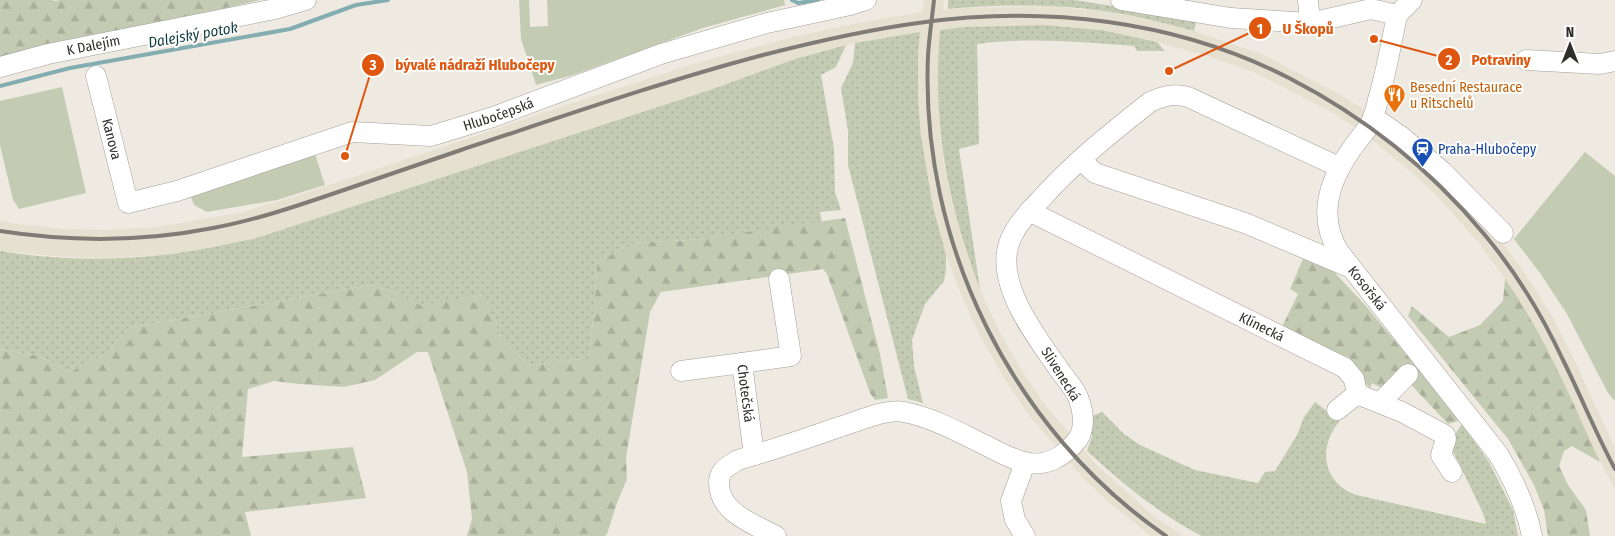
<svg xmlns="http://www.w3.org/2000/svg" width="1615" height="536" viewBox="0 0 1615 536" font-family="'Fira Sans Condensed',sans-serif">
<defs>
<pattern id="grass-dots" width="8" height="8" patternUnits="userSpaceOnUse" patternTransform="scale(1.25)"><rect width="8" height="8" fill="#c4cbb3"/><path d="M2 2h.1M6 6h.1" fill="none" stroke="#a9af9a" stroke-width="1.8" stroke-linecap="round"/></pattern>
<pattern id="forest-firs" width="22" height="20" patternUnits="userSpaceOnUse" patternTransform="scale(1.25)"><rect width="22" height="20" fill="#c4cbb3"/><path d="M5 1l3.5 6h-7zM16 11l3.5 6h-7z" fill="#a9af9a"/></pattern>
</defs>
<rect width="100%" height="100%" fill="#eeeae1"/>
<!-- built -->
<path fill="#e6e0d0" d="M924,0H944L943,10L963,8L1044,6L1104,11L1162,22L1194,31L1264,55L1344,97L1375,117L1494,230L1530,281L1552,316L1572,355L1615,448V489L1600,462L1535,325L1514,292L1479,243L1437,196L1416,176L1364,133L1333,113L1256,73L1208,56L1157,42L1102,30L1043,25L965,27L940,30L938,57V99L940,134L945,170L952,203L965,249L980,289L997,327L1022,371L1046,406L1097,465L1155,517L1184,536H1151L1107,501L1083,478L1031,418L1006,381L980,336L962,297L946,255L933,207L921,136L918,99V56L920,33L877,39L833,48L795,59L710,90L253,239L211,248L161,255L106,258L64,257L0,251V221L18,224L63,229L108,230L158,227L239,213L296,196L579,101L693,64L789,38L829,29L873,20L922,12Z"/>
<!-- grass -->
<path fill="url(#grass-dots)" d="M948,0H1074L1197,19L1194,31C1164,23 1134,15 1104,11C1056,4 996,4 948,9Z
M1043,25L1101,30L1157,42L1165,51H1137L1134,46C1082,42 1029,37 977,44L979,144L959,149L980,289C947,203 932,122 940,30L965,27Z
M920,32L918,56V99L921,136L933,207L946,255V270L944,281L925,304L912,340L914,366L923,403L908,399L848,165V131L841,88L853,63L855,43Z
M846,45L836,67L821,75L834,149L835,192L841,210L820,212L822,222L690,240L631,243L597,263L595,299L589,358L529,365L502,341L483,295L420,306L394,292L371,285L128,328L107,353L70,372L39,356L0,349V251C53,260 108,261 161,255C192,252 222,245 253,239L710,90L795,59Z
M1315,402L1340,421C1321,442 1320,474 1346,490C1350,493 1356,495 1361,496L1486,524L1483,513L1449,443L1462,424L1489,462L1513,510L1518,536H1201C1157,512 1123,484 1087,451L1092,437V416L1102,412L1124,434L1140,445L1195,470L1258,483L1265,472L1275,471L1297,435L1304,417Z"/>
<!-- forest -->
<path fill="url(#forest-firs)" d="M0,0H53L54,1L61,0H260L0,59Z
M845,218L880,354L888,398L875,400L870,393L827,274L823,269L661,292L650,312L626,458L627,479L617,503L607,534L605,536H467L472,519L467,472L428,352H417L375,380L344,387L299,384L274,381L248,389L242,457L353,447L366,498L245,512L251,536H0V349L39,356L70,372L107,353L128,328L371,285L394,292L420,305L484,295L502,341L529,365L589,358L595,299L597,263L631,243L690,240Z
M1305,254L1333,271L1365,305L1461,420L1448,424L1402,375L1382,388L1372,383L1370,388L1360,378L1350,358L1281,329L1298,294L1290,289Z
M1505,279C1545,335 1571,400 1600,462L1572,446L1564,451L1559,466L1568,485L1586,510L1590,536H1548L1544,510L1534,485L1508,439L1408,316L1412,306L1449,337L1480,325L1503,301Z"/>
<!-- green -->
<path fill="#c4cbb3" d="M519,0H529L530,27L548,26L547,0H784L785,5L703,28L573,75L536,85L521,39Z
M62,87L86,193L19,209L13,200L0,145V101Z
M1585,152L1615,176V401L1608,393L1567,314L1540,273L1514,239Z
M315,154L325,185L277,200L207,212L194,205L189,191Z"/>
<g fill="none" stroke-linecap="round" stroke-linejoin="round">
<!-- stream -->
<path stroke="#83adb1" stroke-width="4" d="M792,0L798,3L818,0
M0,86L70,68L290,29L356,5L388,0"/>
<defs>
<g id="minor">
<path d="M1121,0L1231,18L1310,23L1371,9L1397,15"/>
<path d="M1308,0L1310,23"/>
<path id="s1" d="M1397,15C1392,41 1387,67 1380,93C1377,101 1376,111 1373,118C1368,130 1358,139 1351,150C1329,181 1317,217 1339,252L1498,454C1514,480 1526,506 1532,536"/>
<path d="M1397,15L1412,0"/>
<path d="M1526,60L1600,64L1615,61"/>
<path id="s2" d="M0,67L48,54L275,9L306,0"/>
<path id="s3" d="M96,76L128,203L177,191L352,132L431,136L493,117L661,54L767,23L850,5L866,0"/>
<path d="M1373,117L1402,137L1443,172L1503,233"/>
<path d="M1081,160L1095,173L1245,223L1349,267"/>
<path id="s4" d="M1029,211L1345,368L1354,379L1357,394"/>
<path d="M742,363L791,356L779,279"/>
<path id="s5" d="M681,371L742,363L754,455"/>
<path d="M1357,394L1402,412L1445,435L1446,439L1441,455L1452,472"/>
<path d="M1380,403L1408,374"/>
<path d="M1337,410L1357,394"/>
<path d="M776,536C754,524 719,513 719,483C719,479 720,475 722,472C725,467 733,463 738,460C772,450 805,439 839,427C857,422 886,408 904,412C934,418 960,433 987,446C999,452 1011,459 1024,462C1046,468 1065,456 1078,439C1086,427 1083,409 1078,397C1074,388 1066,379 1060,371C1037,337 990,280 1012,236C1019,222 1030,210 1041,199C1073,163 1112,132 1150,102C1163,96 1174,93 1188,97L1339,167"/>
<path d="M1025,536L1015,520L1011,501L1025,463"/>
</g>
</defs>
<!-- minor casing -->
<use href="#minor" stroke="#a39f97" stroke-width="21"/>
<!-- minor -->
<use href="#minor" stroke="#fff" stroke-width="20"/>
<!-- rail -->
<path stroke="#7f7c77" stroke-width="4" d="M934,0C932,19 929,37 928,56C920,243 1012,430 1166,536
M0,231C71,242 142,242 213,228C256,220 297,206 338,192C379,178 420,164 461,150C561,117 661,82 763,55C814,42 866,30 918,23C1044,5 1176,20 1289,78C1365,117 1430,169 1484,234C1516,272 1542,315 1563,360C1581,396 1596,434 1615,469"/>
</g>
<!-- icons -->
<defs>
<symbol id="restaurant-pin" viewBox="-11 -11 22 30"><path d="M0 17L-7.5 6A9.5 9.5 0 1 1 7.5 6Z" fill="#e8710a" stroke="#fff"/><path d="M-5-6h1v4h1v-4h1v4h1v-4h1v5L-1.5 .5V6h-2V.5L-5-1ZM5-6V6H3V1.5H1.5Q1.5-4 5-6Z" fill="#fff"/></symbol>
<symbol id="station-pin" viewBox="-11 -11 22 30"><path d="M0 17L-7.5 6A9.5 9.5 0 1 1 7.5 6Z" fill="#1a4fb4" stroke="#fff"/><path d="M-3-6H3Q5-6 5-4V2Q5 4 3 4L4.5 6H3L1.5 4h-3L-3 6H-4.5L-3 4Q-5 4-5 2V-4Q-5-6-3-6ZM-3.5-4v3h7v-3ZM-3.5 1v1.5H-2V1ZM2 1v1.5H3.5V1Z" fill="#fff"/></symbol>
</defs>
<g fill-rule="evenodd">
<use href="#restaurant-pin" x="1382" y="82" width="25" height="34"/>
<use href="#station-pin" x="1410" y="136" width="25" height="34"/>
</g>
<g text-anchor="middle" stroke-width="4" stroke-linejoin="round" paint-order="stroke">
<!-- street labels -->
<g font-size="14" fill="#2f2e2b" stroke="#fff">
<text dy="5" stroke="none"><textPath href="#s2" startOffset="96">K Dalejím</textPath></text>
<text dy="5" stroke="none"><textPath href="#s3" startOffset="516">Hlubočepská</textPath></text>
<text dy="5" stroke="none"><textPath href="#s3" startOffset="65">Kanova</textPath></text>
<text dy="5" stroke="none"><textPath href="#s1" startOffset="300">Kosořská</textPath></text>
<text dy="5" stroke="none"><textPath href="#s4" startOffset="260">Klínecká</textPath></text>
<text transform="translate(1061 374) rotate(58)" y="5">Slivenecká</text>
<text dy="5" stroke="none"><textPath href="#s5" startOffset="92">Chotečská</textPath></text>
</g>
<!-- food labels -->
<g font-size="14" fill="#c56008" stroke="#fff" text-anchor="start">
<text x="1410" y="92">Besední Restaurace<tspan x="1410" dy="16">u Ritschelů</tspan></text>
</g>
<!-- transit labels -->
<g font-size="14" fill="#164399" stroke="#fff" text-anchor="start">
<text x="1438" y="154">Praha-Hlubočepy</text>
</g>
<!-- water labels -->
<g font-size="15" font-style="italic" fill="#163e42" stroke="#fff">
<text transform="translate(193 35) rotate(-10)" y="5">Dalejský potok</text>
</g>
</g>
<!-- callouts -->
<path fill="none" stroke="#df570e" stroke-width="2" d="M1169 71L1260 28M1374 39L1449 59M345 156L373 65"/>
<g fill="#df570e" stroke="#fff" stroke-width="2">
<circle cx="1169" cy="71" r="5"/>
<circle cx="1374" cy="39" r="5"/>
<circle cx="345" cy="156" r="5"/>
<circle cx="1260" cy="28" r="12"/>
<circle cx="1449" cy="59" r="12"/>
<circle cx="373" cy="65" r="12"/>
</g>
<g font-size="15" text-anchor="middle" font-weight="bold" fill="#fff">
<text x="1260" y="34">1</text>
<text x="1449" y="65">2</text>
<text x="373" y="70">3</text>
</g>
<g font-size="15" text-anchor="middle" font-weight="bold" fill="#df570e" stroke="#fff" stroke-width="4" stroke-linejoin="round" paint-order="stroke">
<text x="1308" y="34">U Škopů</text>
<text x="1501" y="65">Potraviny</text>
<text x="475" y="70">bývalé nádraží Hlubočepy</text>
</g>
<!-- north arrow -->
<g transform="translate(1570 45)" stroke="#ffffff" stroke-width="4" paint-order="stroke">
<path d="M0-4L9 19L0 12L-9 19Z" fill="#2f2e2b"/>
<text y="-8" font-size="14" font-weight="bold" text-anchor="middle" fill="#2f2e2b">N</text>
</g>
</svg>
